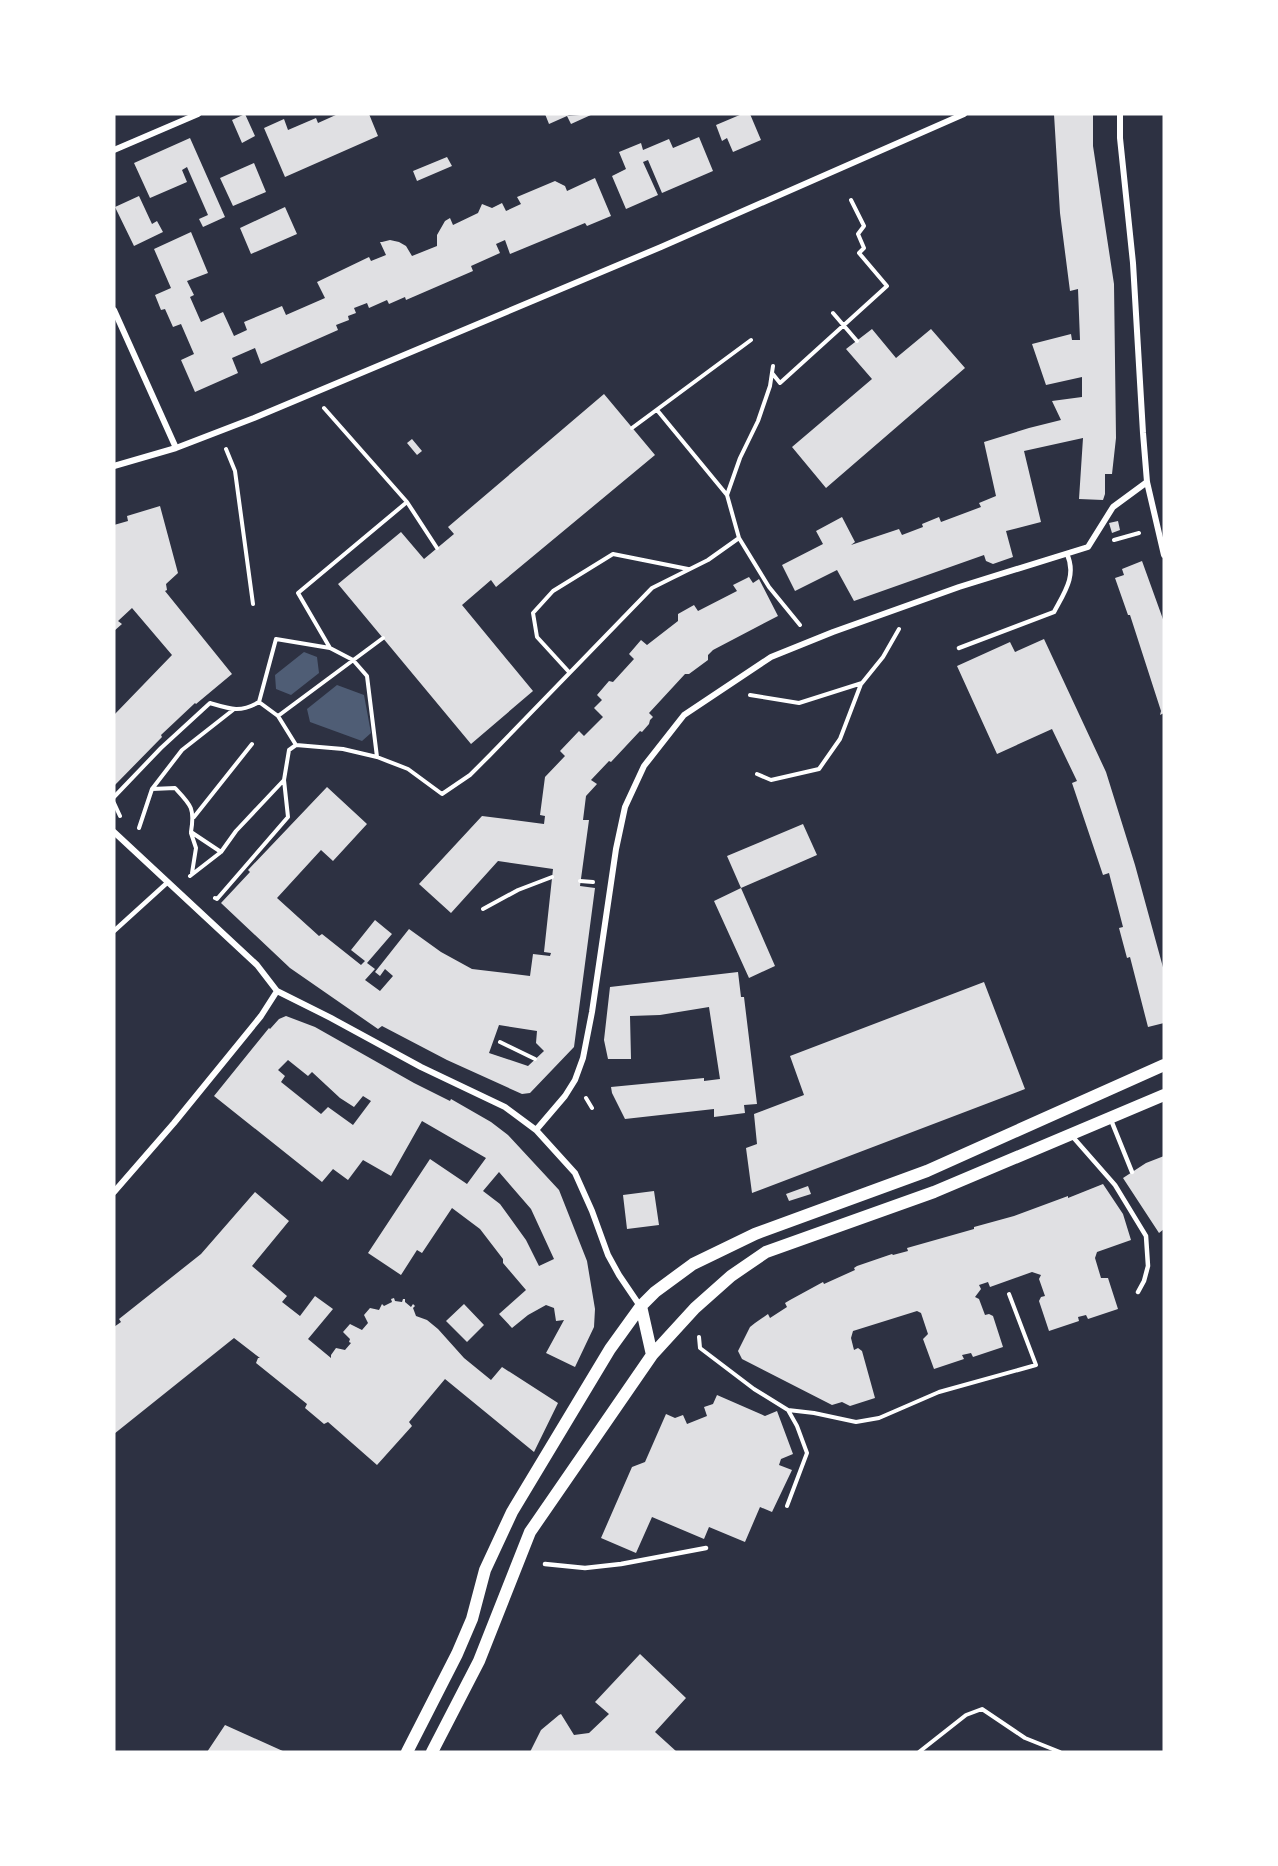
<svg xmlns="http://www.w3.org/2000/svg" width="1278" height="1866" viewBox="0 0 1278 1866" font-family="Mulish,sans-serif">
<rect width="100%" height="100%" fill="#2d3142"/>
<!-- water -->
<path fill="#4f5d75" d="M304,652L317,657L319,673L291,695L276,689L275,675Z
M337,685L364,695L371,733L362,741L310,722L307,709Z"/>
<!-- building -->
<path fill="#e0e0e3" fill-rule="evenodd" d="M245,114L255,136L242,143L232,120Z
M338,114H369L378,136L285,177L264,128L284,119L288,130L316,118L318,123Z
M545,114H571L567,116L593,114L571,124L567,116L549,124Z
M742,114H750L761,140L733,152L727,138L722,141L716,125Z
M1054,114H1093V146L1114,284L1116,438L1112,474H1105V494L1103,500L1079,499L1083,438L1024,451L1041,522L1006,531L1013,557L993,564L986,561L984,555L854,601L837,570L795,591L782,565L823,544L816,531L842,517L855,542L851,545L899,529L902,535L923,527L922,524L939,517L941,522L981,507L979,503L996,496L984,442L1029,428L1061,420L1052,401L1082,397V377L1046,385L1032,344L1071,334L1072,340H1080L1078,289L1070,291L1060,213Z
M699,137L713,171L662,193L648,160L643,162L658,195L626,209L612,176L626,169L619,152L641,143L643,150L669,139L673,148Z
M190,138L225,217L203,227L199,219L208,215L187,167L182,170L187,182L150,198L134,163Z
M447,157L452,166L417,181L413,171Z
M254,163L266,192L233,206L220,178Z
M595,178L611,216L587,226L585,223L510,254L505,240L496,244L500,253L471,266L473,271L406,300L405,297L389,304L387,300L369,308L367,303L354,308L356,313L348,316L349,320L336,325L338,330L261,364L255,348L232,358L238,373L195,392L181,360L194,354L181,324L173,327L165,309L161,310L155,295L171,288L154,249L191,232L208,273L187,281L194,295L190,297L201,322L223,312L234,336L247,330L244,322L282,306L286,315L325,298L317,282L369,257L371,261L386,255L380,242H382L390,240L399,242L406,246L412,256L437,246V235L445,221L450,218L453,225L478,213L482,204L492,208L502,203L506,211L521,204L517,197L555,181L565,186L567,191Z
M139,196L152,224L157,221L163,232L134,246L115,207Z
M285,207L297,234L251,254L240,228Z
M872,329L896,358L931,329L965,368L826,488L792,447L872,379L846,349Z
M604,394L655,455L496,587L491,580L462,605L533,691L471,744L338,584L401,532L424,559L454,534L448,527Z
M412,439L422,451L417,455L407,443Z
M160,506L178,573L166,584L167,590L165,591L232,674L196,704L195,703L161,735L162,737L114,786V715L172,655L132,608L118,621L122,624L114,631V525L128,521L127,516Z
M1118,521L1120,530L1112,533L1109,523Z
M1142,561L1164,622V713L1160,715L1161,711L1130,615H1128L1115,578L1124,575L1122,569Z
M749,577L753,583L759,579L778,616L713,650L708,655V660L689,674H685L649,713L653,717L650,720L649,724L642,732L640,731L611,762L609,761L591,780L597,784L586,796L583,820H589L580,886L595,888L574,1047L530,1093L522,1094L447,1060L382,1026L378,1029L290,968L221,903L250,872L248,870L327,787L367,824L333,861L321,850L277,898L319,936L322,934L361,965L365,961L351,950L375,920L392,934L367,963L375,969L365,980L380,991L393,976L385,969L380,976L375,972L409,929L441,952L472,969L530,976L533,954L550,956L551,953L544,952L553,869L498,861L451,913L419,884L482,816L544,824L545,816L540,815L545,777L565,756L560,751L579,731L584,736L603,717L594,708L602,700L597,695L609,681L613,682L634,659L629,654L641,640L647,645L678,621V614L694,605L698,611L737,591L733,585ZM499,1025L537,1031L536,1043L544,1051L528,1066L489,1053Z
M1044,639L1106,772L1135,865L1164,971V1023L1148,1027L1130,957L1127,958L1119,928L1123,927L1109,873L1103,875L1072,783L1077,781L1052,729L997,754L957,666L1010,642L1015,652Z
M803,824L817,855L741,888L727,856Z
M741,888L775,966L749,978L714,901Z
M738,972L741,997H744L757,1104L744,1105L745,1113L714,1117V1109L625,1119L612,1093L611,1087L704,1078V1081L720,1079L709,1007L660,1015L630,1016L631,1059H608L604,1040L610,987Z
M984,982L1025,1089L752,1193L746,1148L757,1144L754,1114L804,1095L790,1056Z
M286,1016L315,1027L414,1083L450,1101L451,1099L491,1122L508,1135L559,1190L587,1261L595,1309L594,1327L575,1367L546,1353L564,1320L556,1321L554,1308L546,1305L528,1315L512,1328L499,1314L526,1290L503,1263V1259L480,1229L452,1208L422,1253L417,1250L401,1275L368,1253L430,1159L467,1184L486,1158L422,1121L391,1176L363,1160L348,1180L333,1169L322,1182L214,1096L269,1028L270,1029L279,1019ZM288,1060L308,1076L312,1072L340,1098L354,1107L363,1096L371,1101L353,1125L328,1107L321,1114L281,1082L285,1076L278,1070ZM499,1172L531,1209L554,1259L539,1266L526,1240L500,1204L483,1191Z
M1164,1156V1229L1159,1233L1123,1178L1146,1163Z
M1103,1184L1123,1214L1131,1240L1097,1252L1095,1258L1101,1278H1108L1118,1309L1088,1319L1086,1315L1078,1317L1079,1321L1049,1331L1039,1301L1041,1297L1045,1296L1039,1279L1041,1275L1032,1272L990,1287L988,1282L979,1285L981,1289L975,1297L979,1299L985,1315L989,1314L993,1316L1003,1347L973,1357L971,1353L962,1355L964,1359L934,1369L923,1339L928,1334L921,1313L917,1311L853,1331L851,1338L854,1350L858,1348L862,1351L875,1398L850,1406L842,1402L832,1405L742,1359L738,1351L750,1327L755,1323L768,1314L770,1318L787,1307L785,1303L790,1300L823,1282L824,1284L855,1270L854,1268L857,1266L892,1254L893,1255L908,1251L907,1248L967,1231L974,1229V1227L1014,1216L1068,1196V1198Z
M808,1186L811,1194L789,1201L786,1194Z
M654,1191L659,1225L627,1229L623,1195Z
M255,1192L289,1221L252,1266L287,1296L282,1302L300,1316L315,1296L333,1309L308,1339L331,1358V1355L336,1348L345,1350L351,1343L349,1342L350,1339L343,1332L350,1324L362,1330L368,1323L364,1315L370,1308L379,1310L382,1304L384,1306L392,1302L391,1299L394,1298L395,1301L402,1302L403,1299H405V1302L411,1307L413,1304L415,1306L413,1308L416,1316L427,1320L438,1329L464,1358L491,1380L502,1367L558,1403L534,1452L445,1379L409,1422L412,1426L377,1465L328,1422L324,1424L305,1408L307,1404L256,1363L258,1358H260L234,1338L114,1434V1327L121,1322L119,1319L201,1254Z
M464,1304L484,1325L467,1342L446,1321Z
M717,1395L765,1416L777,1411L793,1454L781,1459L779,1465L792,1470L772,1512L760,1507L745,1542L709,1527L704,1539L652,1517L636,1553L601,1538L632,1467L645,1462L666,1414L675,1418L683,1415L687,1424L707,1416L704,1407L713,1404Z
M640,1654L686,1698L655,1732L677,1752H530L541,1730L559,1715L561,1714L574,1735L589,1733L609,1714L595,1702Z
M225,1725L285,1752H207Z"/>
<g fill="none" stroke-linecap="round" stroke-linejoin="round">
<!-- path -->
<path stroke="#fff" stroke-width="4" d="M833,313L857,341
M773,366L770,386L758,421L740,458L727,495L739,538L769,587L800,625
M772,373L780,383L887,286L859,253L864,248L858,234L864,226L851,200
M324,408L407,502L437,548
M657,410L727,495
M632,428L751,340
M226,449L235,471L253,604
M407,502L298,593L330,648L353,660L367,676L377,757L408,769L442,794L470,775L489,756L652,588L708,560L739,538
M1114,540L1139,533
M569,672L537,637L533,613L553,591L613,554L688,569
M750,695L799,703L862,683L883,657L899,629
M259,702L278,716L296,745
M278,716L383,638
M757,774L771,780L819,769L840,739L861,684
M152,789L175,788C191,805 195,808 191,832L221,852
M114,797L161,748L210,703C230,709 240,713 259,702L276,639L330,648
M114,803L120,816
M194,817L252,744
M139,828L152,789L182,750L233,710
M191,833L196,848L192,873
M190,876L221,852L236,831L284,780
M580,881L593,882
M215,898L217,899L288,817L284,780L289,750L296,745L343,749L377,757
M483,909L518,890L552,877
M500,1042L535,1059
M586,1098L592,1108
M699,1337L700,1348L754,1389L788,1410L797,1426L807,1453L787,1506
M788,1410L814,1413L856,1422L879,1418L939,1392L1036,1365L1009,1294
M919,1752L966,1715L982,1709L1025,1738L1060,1752"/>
<!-- service -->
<path stroke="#fff" stroke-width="4.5" d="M959,648L1054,612C1064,593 1077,576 1067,554
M114,931L168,882
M1111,1120L1132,1172
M1072,1136L1115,1185L1146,1236L1148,1266L1144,1281L1138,1292
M545,1564L585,1568L621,1564L706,1548"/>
<!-- minor -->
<path stroke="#fff" stroke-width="6" d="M1120,114V138L1133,263L1143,433L1147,482L1164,555
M114,150L198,114
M114,310L176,448
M114,466L176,448L254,418L661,247L964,114
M114,832L257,965L277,991L331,1018L421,1067L505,1107L536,1130L575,1173L592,1211L608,1255L619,1275L640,1306
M536,1130L565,1096L575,1080L583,1058L592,1012L616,849L625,807L644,766L684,715L771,657L833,632L959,587L1088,547L1113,507L1147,482
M114,1192L174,1123L261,1016L277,991"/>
<!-- secondary -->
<path stroke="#fff" stroke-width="12" d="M641,1306L652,1355
M407,1752L457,1654L472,1619L485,1570L512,1512L610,1349L641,1306L655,1292L693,1264L755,1234L927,1171L1164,1065
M432,1752L479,1661L530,1532L652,1355L695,1308L731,1276L766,1252L934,1192L1164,1095"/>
</g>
<!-- border -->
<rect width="1278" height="1866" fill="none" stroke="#ffffff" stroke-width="231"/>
</svg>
